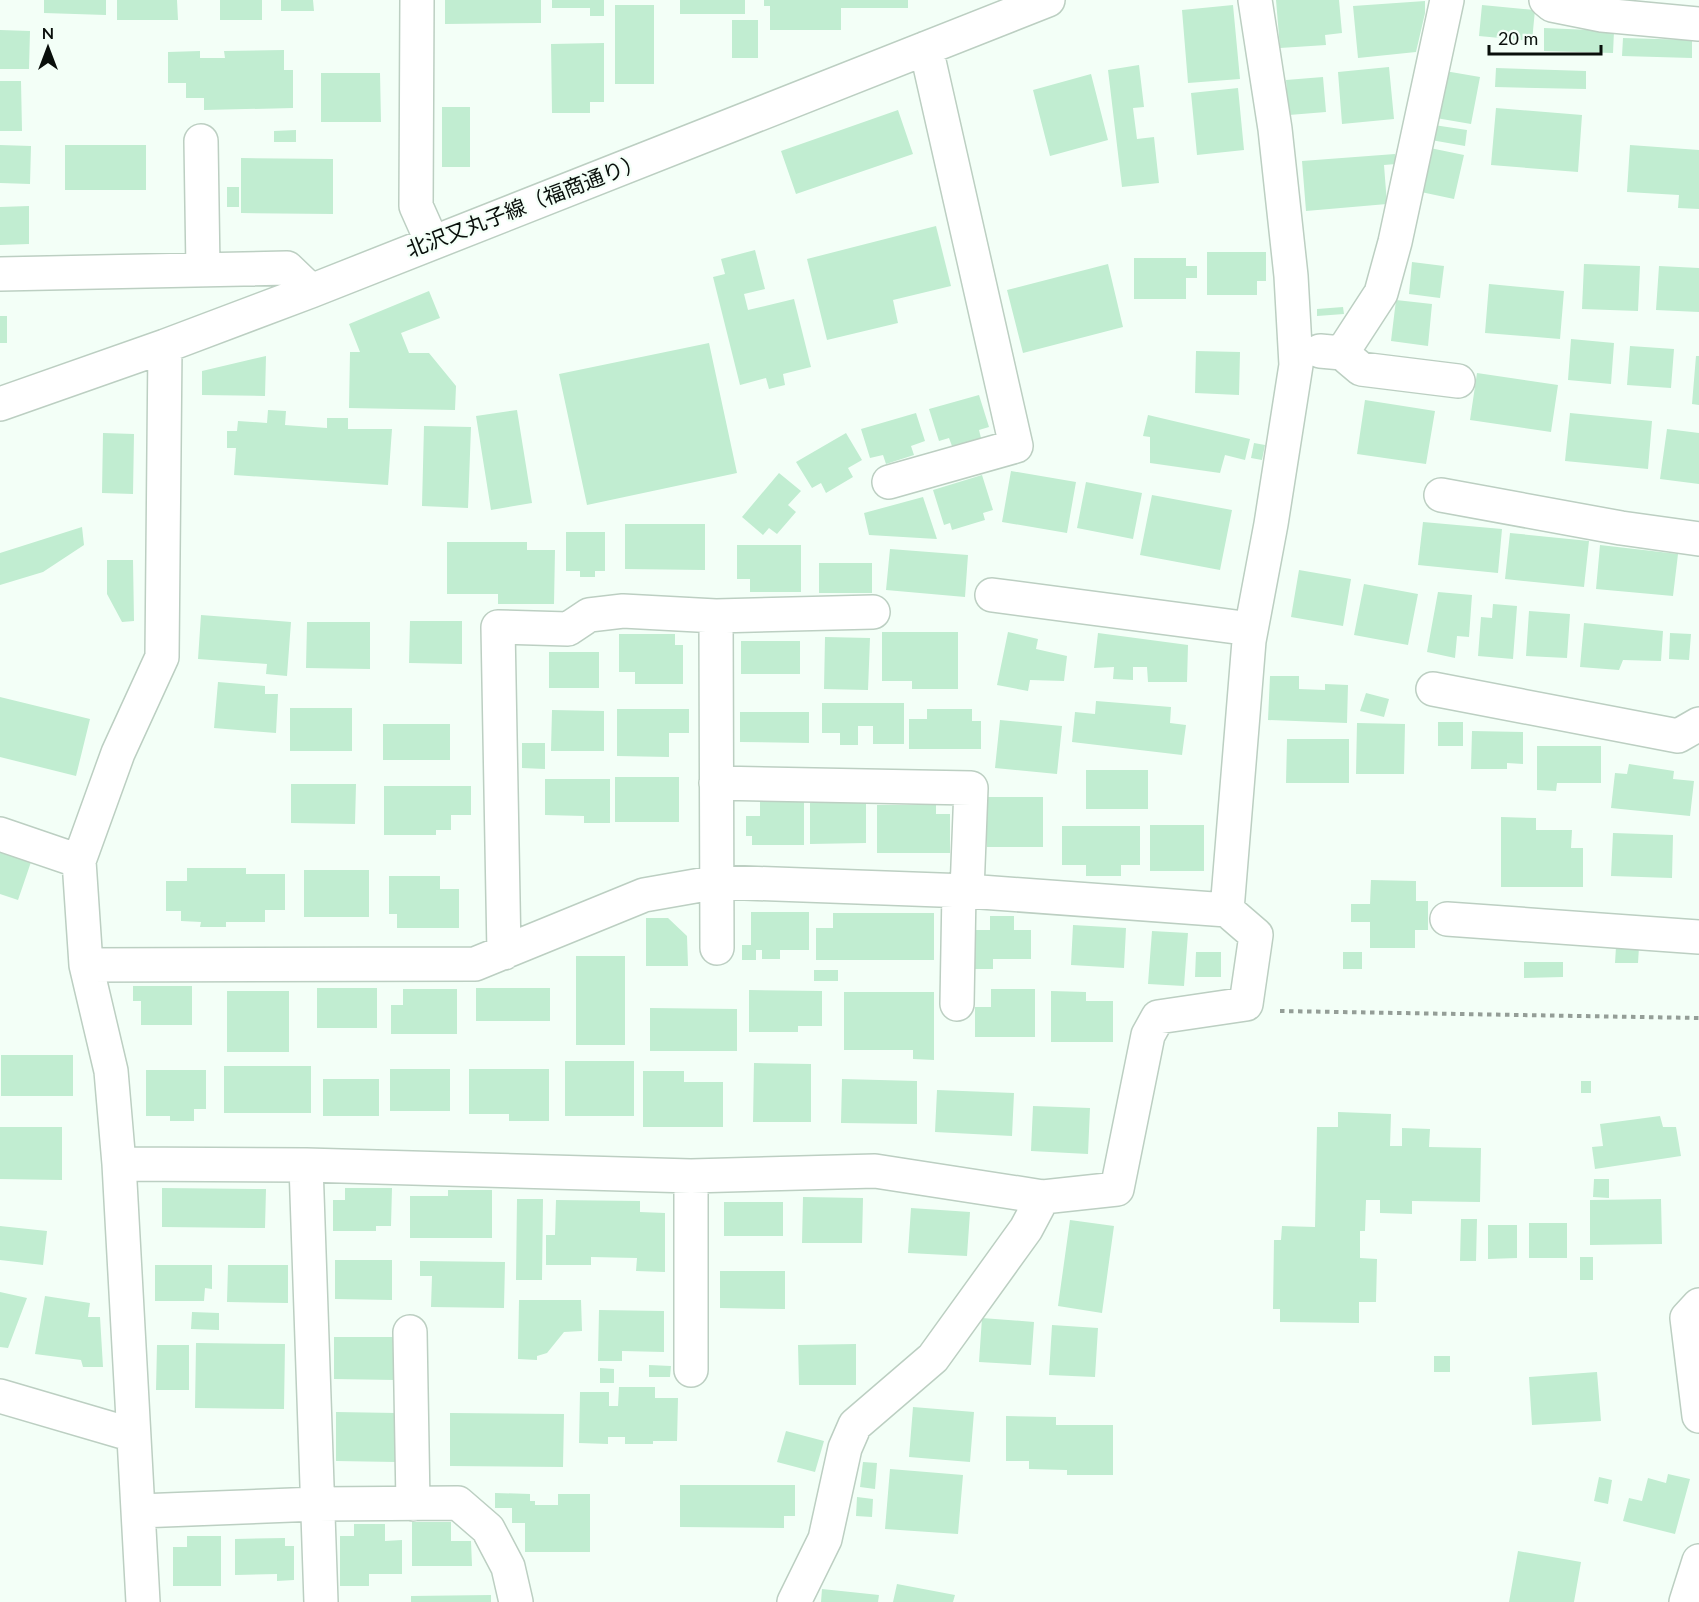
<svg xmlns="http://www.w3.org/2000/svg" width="1699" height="1602" viewBox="0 0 1699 1602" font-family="Lato,'Noto Sans JP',sans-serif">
<rect width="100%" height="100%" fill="#f3fff7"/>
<!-- building -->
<path fill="#c1edd1" d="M44,0H106V15L44,13Z
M117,0H177L178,20H117Z
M220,0H262V20H220Z
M281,0H313L314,11H281Z
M445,0H541V23L445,24Z
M552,0H604V16H590V8H552Z
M680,0H745V14H680Z
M764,0H908V8H841V30H770V6H764Z
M1276,0H1339L1342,33L1325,35L1326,45L1280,48Z
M1425,1V13L1416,52L1358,58L1353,6Z
M615,5H654V84H615Z
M1233,5L1240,79L1188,83L1182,10Z
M1482,5L1535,10L1532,41L1479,36Z
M732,20H758V58H732Z
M1544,28L1614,31L1613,53L1544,51Z
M0,30L30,31L29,69H0Z
M1623,38L1692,40V58L1622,56Z
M604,43V102H590V113H552L551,44Z
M284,50V70H293V108L204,110V98H186V83H168V52L200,51V58H225L224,51Z
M1139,65L1144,107L1133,108L1137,139L1154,137L1159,183L1122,187L1108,70Z
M1389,67L1394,119L1342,124L1338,72Z
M1496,68L1586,71V89L1495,87Z
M1445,71L1480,77L1471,124L1436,118Z
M321,73H380L381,122H321Z
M1091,74L1108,140L1050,156L1033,90Z
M1323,77L1326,112L1289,115L1286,80Z
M0,81H21L22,131H0Z
M1238,88L1244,150L1197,155L1191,93Z
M442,107H470V167H442Z
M1496,108L1582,115L1578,172L1491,165Z
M898,110L913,154L796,194L781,151Z
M1434,125L1467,130L1465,146L1431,140Z
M296,130V142H274V131Z
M0,145L31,146L30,184L0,183Z
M65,145H146V190H65Z
M1630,145L1699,150V209L1678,208L1679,195L1627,192Z
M1430,148L1464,155L1454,199L1421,192Z
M1395,154L1396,164L1384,165L1387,204L1306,211L1302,161Z
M241,158L333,159V214L241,213Z
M227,187H239V207H227Z
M29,206V244L0,245V207Z
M936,226L951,286L893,300L898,323L827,340L807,259Z
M755,250L765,289L744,294L748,310L794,299L811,367L783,374L785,385L769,389L766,378L740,385L713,277L725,274L721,259Z
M1207,252H1266V281H1257V295H1207Z
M1134,258H1186V266H1197V278H1186V299H1134Z
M1412,262L1444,266L1440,298L1409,294Z
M1108,264L1123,327L1023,353L1007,290Z
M1584,264L1640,266L1638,311L1582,309Z
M1659,266L1699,268V312L1656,310Z
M1489,284L1564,291L1560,339L1485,333Z
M429,291L440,318L401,333L409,353H429L456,386L455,410L349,408L350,352H360L349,324Z
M1396,300L1432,304L1428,346L1391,341Z
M1343,307L1344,314L1317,316V309Z
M0,316H7V343H0Z
M1571,339L1614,343L1611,384L1568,380Z
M709,343L737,473L587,505L559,374Z
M1630,346L1674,349L1671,388L1627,385Z
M1196,351L1240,352L1239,395L1195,393Z
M266,356L265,396L202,395V371Z
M1696,356H1699V405L1692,404Z
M1477,373L1558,385L1551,432L1470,420Z
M979,395L989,427L979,430L981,438L952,446L949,438L939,441L929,409Z
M1365,400L1435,411L1426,464L1357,454Z
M268,410L286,411L285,425L327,428V418H348V429H392L388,485L234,475L236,448H227V431H237L238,421L267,423Z
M517,410L532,503L491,510L476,416Z
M916,413L925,441L911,446L914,455L886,464L883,455L870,458L861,429Z
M1570,413L1652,421L1648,469L1565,461Z
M1148,415L1250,439L1245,460L1225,455L1220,473L1150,463V437L1143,436Z
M424,426L471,427L468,508L422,506Z
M1667,429L1699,433V484L1660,479Z
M103,433L134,434L133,494L102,493Z
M846,433L862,460L848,468L853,477L826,493L821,483L812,488L796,462Z
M1254,443L1265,445L1262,460L1251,458Z
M1011,471L1076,482L1067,533L1002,522Z
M779,473L801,491L788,505L796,512L777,534L769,528L763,535L742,517Z
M982,475L993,510L983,513L985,520L952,530L950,523L944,525L933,490Z
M1086,482L1142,493L1133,539L1077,528Z
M1152,495L1232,510L1220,570L1140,555Z
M923,497L937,539L869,535L864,513Z
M1423,522L1502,529L1498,573L1418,565Z
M625,524H705V570L625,569Z
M82,527L84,545L43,572L0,585V553Z
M566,532H605V571H595V577H580V571H566Z
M1510,533L1589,541L1584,587L1505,579Z
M447,542H527V550H555L554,604H498V594H447Z
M737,545H801V592H750V579H737Z
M1600,545L1678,554L1673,596L1596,589Z
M890,549L968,555L965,597L886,590Z
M107,560H133L134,621L122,622L107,594Z
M819,563H872V593H819Z
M1299,570L1351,579L1343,626L1291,617Z
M1364,584L1418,594L1408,645L1354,635Z
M1438,592L1472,595L1469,637L1457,636L1455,658L1427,652Z
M1493,604L1517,606L1513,659L1478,656L1481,617L1492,618Z
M1529,611L1570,614L1567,658L1526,656Z
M201,615L291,622L287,676L266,674L267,664L198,659Z
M410,621H462V664L409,663Z
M307,622H370V669L306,668Z
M1584,623L1663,631L1661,661L1623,660L1619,670L1580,667Z
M882,632H958V689H912V681H882Z
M1008,632L1038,639L1036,649L1067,656L1064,681L1030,680L1028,691L997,685Z
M1098,633L1188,645L1187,682H1148L1147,667H1133V680L1113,679L1114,667L1094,668Z
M1670,633L1691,634L1689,660L1669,659Z
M619,634H675V645H683V684H635V672H619Z
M825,637L870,638L868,690L824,689Z
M741,641H800V674H741Z
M549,652H599V688H549Z
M1270,676H1299V689L1325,690V684L1348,685L1347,723L1268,720Z
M218,682L265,686V694H278L276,733L214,728Z
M1366,693L1389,699L1384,717L1360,711Z
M0,697L90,719L76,776L0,757Z
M1096,701L1171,707L1170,723L1186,725L1182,755L1072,742L1075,712L1095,714Z
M822,703H904V744H873V726H858V745H840V733H822Z
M290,708H352V751H290Z
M617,709H689V733H669V757L617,756Z
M927,709H972V721H981V749H909V719H927Z
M552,710L604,711V751H551Z
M740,712H809V743L740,742Z
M1000,720L1062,726L1057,774L995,768Z
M1438,722H1463V746H1438Z
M1357,723L1405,724L1404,774H1356Z
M383,724H450V760H383Z
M1472,731L1523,732V764L1507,763V769H1471Z
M1287,739H1349V783H1286Z
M522,743H545V769L522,768Z
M1537,746H1601V783H1557L1556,791L1537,790Z
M1629,764L1674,771L1673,779L1694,781L1690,816L1611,808L1615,773L1627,774Z
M1086,770H1148V809H1086Z
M615,777H679V822H615Z
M545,779H610V823H584V816L545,815Z
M291,784H356L355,824L291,823Z
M384,786H471V815H451V830H436V835H384Z
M987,797H1043V847H987Z
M760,801H804V845H752V836H746V816H760Z
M810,803H866V843L810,844Z
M877,805H936V814H950V853H877Z
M1501,817L1536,818V830H1572L1571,848H1583V887H1501Z
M1150,825H1204V871H1150Z
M1062,826H1140V865H1121V876H1086V865H1062Z
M1613,833L1673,835L1672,878L1611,876Z
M0,851L31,862L18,900L0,894Z
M187,868H246V874H285V910H265V922H226V927H200L201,922L181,921V911H166V881H187Z
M304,870H369V917H304Z
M389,876H440V889H459V928H397V914H389Z
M1371,880L1416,881V901H1428V930H1415V948H1370V922H1351V904H1370Z
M751,912H809V950H780V959H762V950H756V960H742V945H751Z
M833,913H934V960H816V928H833Z
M990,916H1014V930H1031V959H993V969H975V930H990Z
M646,918H668L687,936L688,966H646Z
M1073,925L1126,928L1124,968L1071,965Z
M1152,931L1188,933L1184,986L1148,984Z
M1616,947H1639L1638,963H1615Z
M1196,952H1221V977H1195Z
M1343,952H1362V969H1343Z
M576,956H625V1045H576Z
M1524,962H1563V977L1524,978Z
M814,970H838V981H814Z
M133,986H192V1025H141V1001H133Z
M317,988H377V1028H317Z
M476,988H550V1021H476Z
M403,989H457V1034H391V1005H403Z
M991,989H1035V1037H975V1007H991Z
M749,990L822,991V1026H798V1032H749Z
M227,991H289V1052H227Z
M1051,991L1086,992V1001H1113V1042H1051Z
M844,992H934V1060L913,1059V1050H844Z
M650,1008L737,1009V1051H650Z
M1,1055H73V1096H1Z
M565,1061H634V1116H565Z
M754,1063L811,1064V1122H753Z
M224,1066H311V1113H224Z
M390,1069H450V1111H390Z
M469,1069H549V1121H509V1114H469Z
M146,1070H206V1109H194V1121H170V1116H146Z
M643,1071H684V1082H723V1127H643Z
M323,1079H379V1116H323Z
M842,1079L917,1081V1124L841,1123Z
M1581,1081H1591V1093H1581Z
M937,1090L1014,1093L1012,1136L935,1132Z
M1033,1106L1090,1108L1088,1154L1031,1151Z
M1338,1112L1391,1114L1390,1146H1402V1128L1430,1129L1429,1147L1481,1148L1480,1202L1412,1201V1214L1380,1213V1200H1366L1365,1231H1360V1258L1377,1259L1376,1302H1359V1323L1280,1322V1309H1273L1274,1240H1281L1282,1226L1315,1227L1317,1127H1338Z
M1660,1116L1663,1127H1676L1681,1156L1595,1169L1592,1147L1603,1146L1600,1124Z
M0,1127H62V1180L0,1179Z
M1594,1179H1609V1198L1593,1197Z
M162,1188L266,1189L265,1228L162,1227Z
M345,1188H392L391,1226H376V1231H333V1200H345Z
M448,1190H492V1238H410V1196H448Z
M803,1197L863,1198L862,1243H802Z
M517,1199H543L542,1280H516Z
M1661,1199L1662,1244L1590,1245V1200Z
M556,1200L640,1201V1212L665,1213V1272L636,1271L637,1258L591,1257V1265H546V1235H555Z
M724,1202H783V1236H724Z
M911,1208L970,1212L967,1256L908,1253Z
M1461,1219H1477L1476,1261H1460Z
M1070,1220L1114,1226L1102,1313L1058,1306Z
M1529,1223H1567V1258H1529Z
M1488,1225H1517V1258L1488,1259Z
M0,1226L47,1231L43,1265L0,1260Z
M1580,1257H1593V1280H1580Z
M335,1260H392V1300L335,1299Z
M420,1261L505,1262L504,1308L431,1307L432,1276H420Z
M155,1265H212V1289L205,1288L204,1301H155Z
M228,1265H288V1303L227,1302Z
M720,1271H785V1309L720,1308Z
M0,1292L27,1298L8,1348L0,1347Z
M45,1296L90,1303L88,1317H100L103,1367H83L81,1360L35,1354Z
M519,1300H581L582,1331L564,1332L547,1353L537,1356V1360L518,1359Z
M599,1310L664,1311V1352L622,1351V1361H598Z
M192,1312L219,1313V1330L191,1329Z
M982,1318L1034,1322L1031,1365L979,1362Z
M1052,1325L1098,1328L1095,1377L1049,1375Z
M334,1337H396L395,1380L334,1379Z
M196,1343L285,1344L284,1409L195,1408Z
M856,1344V1385H799L798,1345Z
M157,1345H189V1390H156Z
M1434,1356H1450V1372H1434Z
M649,1365L671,1366L670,1377H649Z
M600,1368L614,1369V1383H600Z
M1597,1372L1601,1421L1532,1425L1529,1377Z
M619,1387H655V1398H678L677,1441H653V1444H625V1437H608V1444L579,1443L580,1392H609V1406H618Z
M913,1407L974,1412L970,1462L909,1457Z
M336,1412L396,1413V1462L336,1461Z
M450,1413L564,1414L563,1467L450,1466Z
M1006,1416L1056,1417V1425H1113V1475H1067V1470L1029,1469V1461H1006Z
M786,1431L824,1441L815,1472L777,1462Z
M863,1462L877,1463L875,1489L860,1487Z
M890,1469L963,1475L958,1534L885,1529Z
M1668,1474L1690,1479L1675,1534L1623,1521L1629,1498L1642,1501L1648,1478L1666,1483Z
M1599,1477L1612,1480L1608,1504L1594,1501Z
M680,1485H795V1516H784V1528L680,1527Z
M495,1493L530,1494V1501H535V1505H558V1494H590V1552H525V1523H512V1508H495Z
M857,1497L873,1499L872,1517L856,1516Z
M412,1522H451V1541H471L472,1566H412Z
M354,1524H385V1541L402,1540V1574H369V1586H340V1536H354Z
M187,1536H221V1586H173V1547H187Z
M285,1538V1546H294V1580L277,1581V1574L235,1575V1539Z
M1518,1551L1581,1562L1574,1602H1509Z
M897,1584L955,1595L953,1602H893Z
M822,1589L879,1595L878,1602H821Z
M491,1595V1602H411V1596Z"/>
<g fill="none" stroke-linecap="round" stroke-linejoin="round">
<defs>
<path id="minor" d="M417,0L416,206L432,242
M1546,0L1552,5L1602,15L1699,24
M201,141L203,269
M0,274L287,268L311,291
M1320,351L1342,353L1361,369L1458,381
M1342,353L1381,293L1395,242L1447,0
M0,404L165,346L311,291L1048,0
M889,482L1016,446L926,48
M1441,495L1621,528L1699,539
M992,595L1251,629
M716,616L873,612
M1433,689L1678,736L1699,724
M716,783L971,788L967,891
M0,834L79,861
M1447,919L1699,937
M504,953L498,627L568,629L589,615L623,611L716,616L717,948
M86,965L475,964L644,895L718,882L967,891L1227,910L1249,641L1271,524L1296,365L1291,276L1275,129L1255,0
M957,1004L959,891
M119,1164L306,1165L691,1176L875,1171L1043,1197L1117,1189L1148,1035L1158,1017L1246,1004L1256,935L1227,910
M306,1165L321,1602
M1699,1305L1687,1318L1699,1416
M410,1332L413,1504
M691,1370V1176
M0,1396L133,1435
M139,1511L317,1504L458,1503L488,1529L508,1567L516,1602
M143,1602L119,1164L111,1071L86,965L79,861L118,753L162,657L165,346
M794,1602L825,1539L845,1448L855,1425L933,1358L1026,1229L1043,1197
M1686,1602L1699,1561"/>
</defs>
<!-- minor casing -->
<use href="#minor" stroke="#bccfc2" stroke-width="36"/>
<!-- path -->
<path stroke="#949e97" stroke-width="4" stroke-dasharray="4.5 4.5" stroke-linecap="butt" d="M1280,1011L1699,1018"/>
<!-- minor -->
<use href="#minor" stroke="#fff" stroke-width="33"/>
</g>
<g text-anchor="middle" stroke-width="4.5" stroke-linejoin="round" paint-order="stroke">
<!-- street labels -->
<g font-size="21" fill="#090f0b" stroke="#f3fff7">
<text transform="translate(525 206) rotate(-21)" y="7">北沢又丸子線（福商通り）</text>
</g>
</g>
<!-- north arrow -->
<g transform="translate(48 48)" stroke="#f3fff7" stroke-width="4.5" paint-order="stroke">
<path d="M0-4.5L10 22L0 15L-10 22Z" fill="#090f0b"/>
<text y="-9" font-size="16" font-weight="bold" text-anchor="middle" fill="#090f0b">N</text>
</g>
<!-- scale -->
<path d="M1489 45v9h112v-9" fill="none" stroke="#090f0b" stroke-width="3"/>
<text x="1498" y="45" font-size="18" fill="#090f0b" stroke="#f3fff7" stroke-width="4.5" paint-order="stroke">20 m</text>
</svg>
